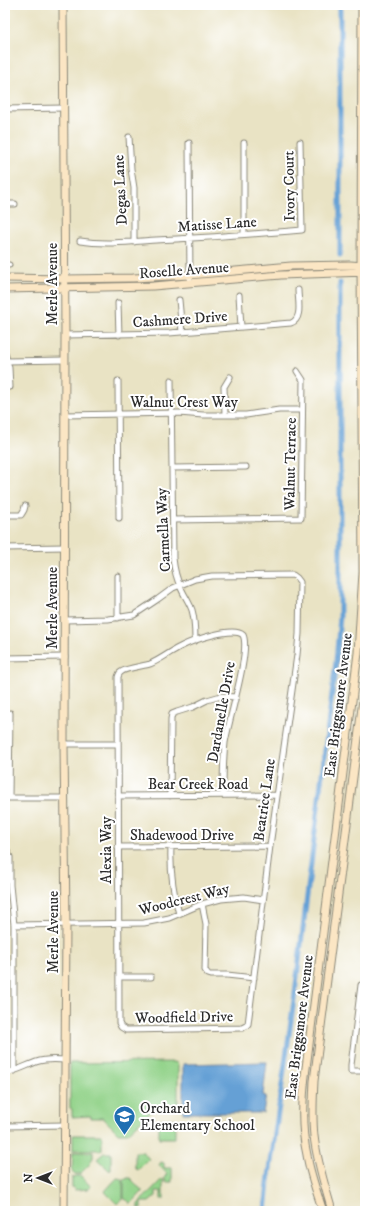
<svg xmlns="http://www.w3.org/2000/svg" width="370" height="1216" viewBox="0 0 370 1216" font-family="'IM FELL DW Pica',serif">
<rect width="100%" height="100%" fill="#fff"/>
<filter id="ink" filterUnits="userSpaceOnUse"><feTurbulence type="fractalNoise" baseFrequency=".025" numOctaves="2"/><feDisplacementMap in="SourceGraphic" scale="8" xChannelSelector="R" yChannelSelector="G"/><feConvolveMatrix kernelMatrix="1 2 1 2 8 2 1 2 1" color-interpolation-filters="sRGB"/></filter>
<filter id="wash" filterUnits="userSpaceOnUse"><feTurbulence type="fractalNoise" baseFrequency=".012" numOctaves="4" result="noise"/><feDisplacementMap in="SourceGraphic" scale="16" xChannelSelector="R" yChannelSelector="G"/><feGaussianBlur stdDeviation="0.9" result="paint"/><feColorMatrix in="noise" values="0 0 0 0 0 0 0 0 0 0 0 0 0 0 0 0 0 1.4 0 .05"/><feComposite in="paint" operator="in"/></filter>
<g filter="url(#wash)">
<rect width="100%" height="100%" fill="#e9e3c4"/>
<!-- green -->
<path fill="#93d38a" stroke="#5f7f5a" d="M175,1062L178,1064V1108L156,1107L128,1133H118L103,1118H91V1116L72,1117V1109L70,1108V1063Z
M159,1119H175V1138H159Z
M73,1135H102V1150H73Z
M73,1152H93V1158L90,1162L91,1163L80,1174H75L72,1171Z
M135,1152H143L149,1159L138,1170L135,1168Z
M104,1153H111V1169L110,1171L97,1159Z
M161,1162L164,1163V1168H172V1182H165V1176L167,1174L159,1165Z
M75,1176H81L91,1187L88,1189L75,1190L72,1187V1178Z
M117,1178L123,1179V1199L121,1200L117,1204L106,1193L105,1191Z
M127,1178H130L136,1184V1185L142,1190V1192L131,1204L127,1200L124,1199V1179H127Z
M163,1178V1195H164V1199H161V1191H156V1196L149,1202H141V1208H138V1204Z"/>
<!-- water -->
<path fill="#65a0d5" stroke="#486680" d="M267,1062L263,1095L266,1096L263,1113H183V1064Z"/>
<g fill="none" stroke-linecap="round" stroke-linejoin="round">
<!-- canal -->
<path stroke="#65a0d5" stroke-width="5" d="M340,5V255
M265,1211L268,1183L295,993L336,661L340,617V283"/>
</g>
</g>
<g filter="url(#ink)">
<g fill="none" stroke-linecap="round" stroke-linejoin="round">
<defs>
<path id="street" d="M5,109L64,108
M129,137L131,169L134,188V242
M189,143L190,283
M244,143V234
M5,204H15
M80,241C105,245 130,242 156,240C204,238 253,234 302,230L300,142
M5,265H9
M239,295L241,327
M179,300L182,332
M118,303L119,335
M65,335L169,333L291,323C303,319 298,300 298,290
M5,353L9,368L10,387H5
M7,361L65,360
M171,380L173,558C174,568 176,578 181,588C184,595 189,602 192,610C195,620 195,630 195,641
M118,381L119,518
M65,415L179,413L203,415H246L279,410H302
M225,415L224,387L230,377
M172,468L246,467
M5,515H21L24,510L25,506
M173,520L301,518L303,380L297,371
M5,548L65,547
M118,576V618
M5,605H6
M65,620L108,619L134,615L158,599L173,588L195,579L212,576L293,575L297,578L300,582L299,634L297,655L270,846L248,1024L246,1026L242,1028L126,1030L121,1027L119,1023L118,677C119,674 119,673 121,672C125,668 144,666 150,664C162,659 171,651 182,646C194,640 233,626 243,635C251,650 228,722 225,743C223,761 223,778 223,795
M5,658L65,657
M64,744H117
M118,796L277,795
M170,796L171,719L172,714L177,712L193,707L207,700L221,696L236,697
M5,798H65
M9,798L10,713
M118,847L270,846
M171,847C170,870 173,892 179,914
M5,851L8,853L10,857V885L14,925V1071
M202,904L206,924L205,970L208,974L211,975H227L254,978
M14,925L144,923L169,918L202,904L221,899L244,897L263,900
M119,977H151
M365,985H361L351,1065V1071H365
M5,1073C17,1071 25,1066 36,1062C45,1059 55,1059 65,1060
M5,1126L65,1125"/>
<path id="secondary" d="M63,5L65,335L64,744L66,924L64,1211
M5,278L65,279L133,278L190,275L291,266L350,265L364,266
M5,289L153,286L281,275L365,272
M323,1211C317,1193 310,1174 307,1155C301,1129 302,1102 305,1076L358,653L363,572L361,266L362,5
M332,1211C325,1186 317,1162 314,1136C312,1118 313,1099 314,1081L365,684"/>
</defs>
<!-- street casing -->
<use href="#street" stroke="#8a8778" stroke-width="7"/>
<!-- secondary casing -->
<use href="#secondary" stroke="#8a8778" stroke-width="9"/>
<!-- street -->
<use href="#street" stroke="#fff" stroke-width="5"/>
<!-- secondary -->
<use href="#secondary" stroke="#fbe6c4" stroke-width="7"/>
</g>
</g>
<!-- icons -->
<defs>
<symbol id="school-pin" viewBox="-11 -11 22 30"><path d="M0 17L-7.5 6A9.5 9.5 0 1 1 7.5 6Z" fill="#1f6fb2" stroke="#fff"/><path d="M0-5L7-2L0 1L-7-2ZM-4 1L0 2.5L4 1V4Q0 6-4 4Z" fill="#fff"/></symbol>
</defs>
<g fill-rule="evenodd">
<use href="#school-pin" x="112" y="1104" width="25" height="34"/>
</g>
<g text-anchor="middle" stroke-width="4" stroke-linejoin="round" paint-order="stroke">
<!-- street labels -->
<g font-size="15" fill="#2b2b2b" stroke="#fff">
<text transform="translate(289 186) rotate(-91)" y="5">Ivory Court</text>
<text transform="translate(120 190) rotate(-93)" y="5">Degas Lane</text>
<text transform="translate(217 224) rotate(-4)" y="5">Matisse Lane</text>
<text transform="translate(184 270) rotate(-4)" y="5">Roselle Avenue</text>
<text transform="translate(52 284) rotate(-90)" y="5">Merle Avenue</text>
<text transform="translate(180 319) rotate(-4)" y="5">Cashmere Drive</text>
<text x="184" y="407">Walnut Crest Way</text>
<text transform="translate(290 464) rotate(-89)" y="5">Walnut Terrace</text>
<text transform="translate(163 530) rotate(-93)" y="5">Carmella Way</text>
<text transform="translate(52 608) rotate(-90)" y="5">Merle Avenue</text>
<text transform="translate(338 705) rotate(-83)" y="5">East Briggsmore Avenue</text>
<text transform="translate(221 712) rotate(-80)" y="5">Dardanelle Drive</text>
<text x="198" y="789">Bear Creek Road</text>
<text transform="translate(264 800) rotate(-82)" y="5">Beatrice Lane</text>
<text x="182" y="840">Shadewood Drive</text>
<text transform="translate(106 850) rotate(-90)" y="5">Alexia Way</text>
<text transform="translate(184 899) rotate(-14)" y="5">Woodcrest Way</text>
<text transform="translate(53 932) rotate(-90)" y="5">Merle Avenue</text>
<text transform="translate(184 1017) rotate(-1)" y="5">Woodfield Drive</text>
<text transform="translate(299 1027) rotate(-83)" y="5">East Briggsmore Avenue</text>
</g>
<!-- poi labels -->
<g font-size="15" fill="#2b2b2b" stroke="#fff" text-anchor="start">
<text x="140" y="1113">Orchard<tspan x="140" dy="17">Elementary School</tspan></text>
</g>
</g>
<!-- margin -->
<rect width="370" height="1216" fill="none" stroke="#fff" stroke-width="20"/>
<!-- north arrow -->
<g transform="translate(38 1178) rotate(270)" stroke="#ffffff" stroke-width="3" paint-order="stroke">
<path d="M0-3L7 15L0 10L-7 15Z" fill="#2b2b2b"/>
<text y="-6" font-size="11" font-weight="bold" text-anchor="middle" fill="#2b2b2b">N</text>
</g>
</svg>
